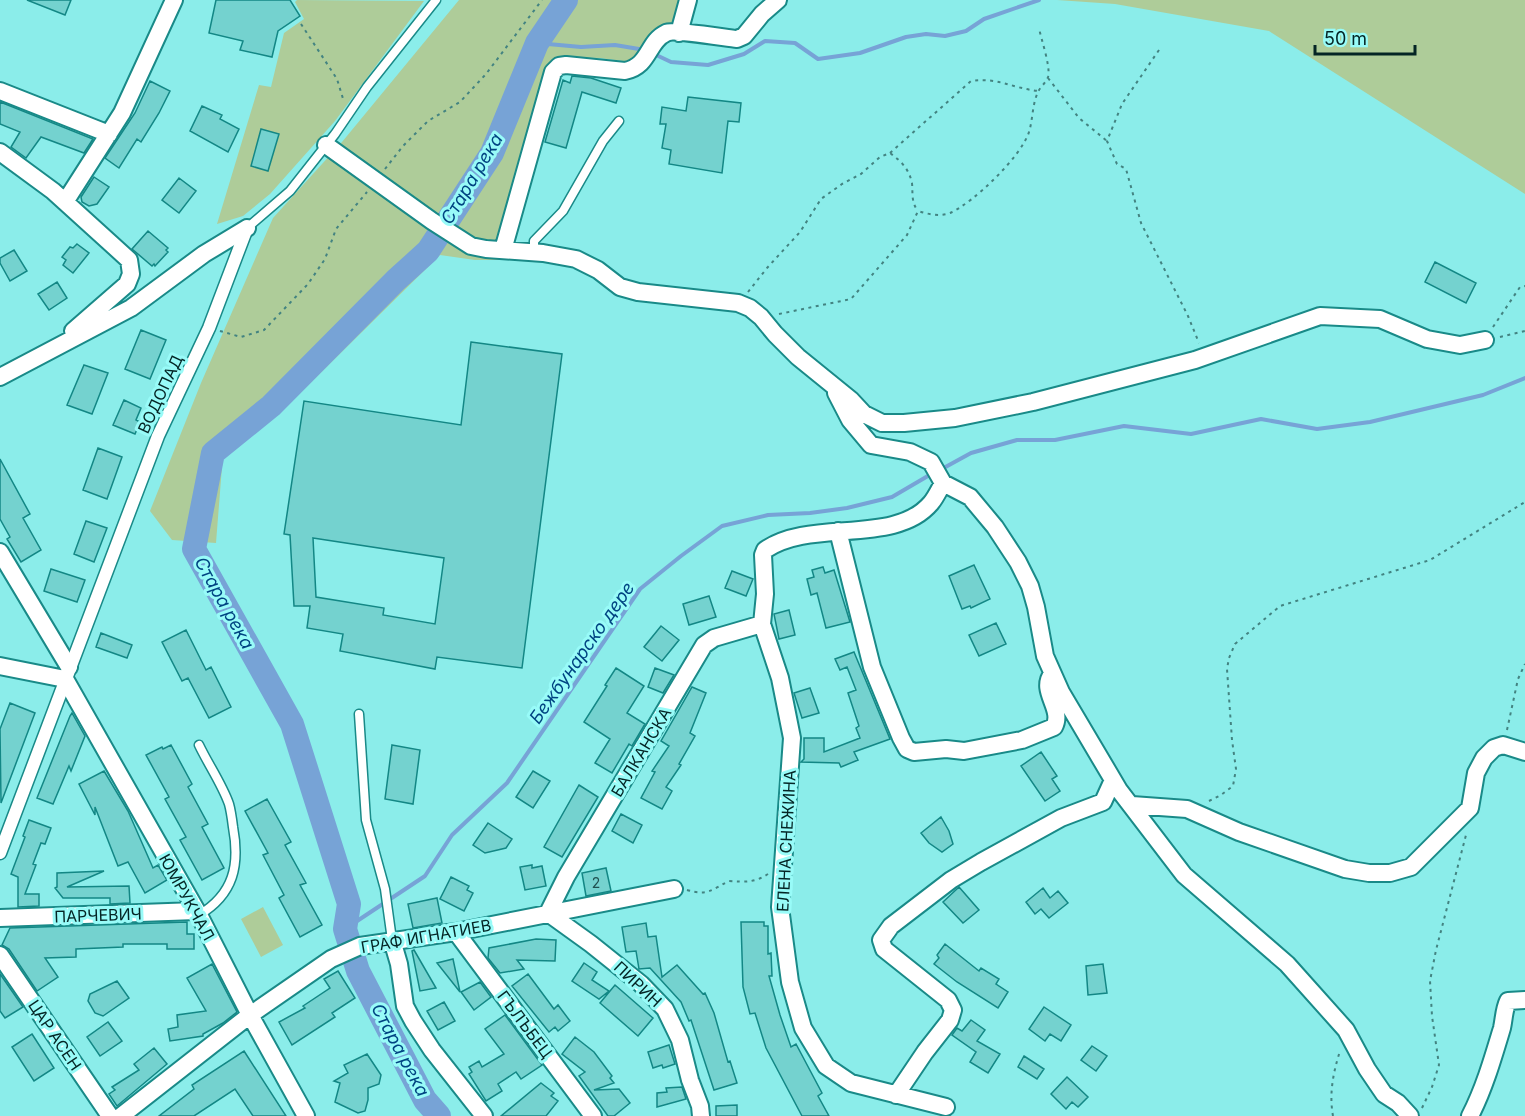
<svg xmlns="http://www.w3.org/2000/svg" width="1525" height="1116" viewBox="0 0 1525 1116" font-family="Inter,sans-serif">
<rect width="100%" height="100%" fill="#8bedea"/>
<!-- green -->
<path fill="#aecc99" d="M297,0L424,1L335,121L270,194L243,216L217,224L259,85L271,87L284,33L304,19L295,2Z
M459,0H688L685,15L631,62L599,58L565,57L508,219L499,260H475L440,255L283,410L223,454L216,543L172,540L150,511L201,383L273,218L342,142Z
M1057,0H1525V194L1269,31L1115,4Z
M263,907L283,945L261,957L241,919Z"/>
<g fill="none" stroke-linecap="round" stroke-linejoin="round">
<!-- stream -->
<path stroke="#77a3d6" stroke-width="4" d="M537,43L581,47L615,45L645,50
M652,53L671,62L708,65L744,54L765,41L795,43L818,59L860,53L906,37L926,34L945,36L966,31L984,19L1039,0
M940,470L971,453L1017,440H1055L1124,426L1191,434L1261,419L1317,429L1370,422L1483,395L1525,378
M345,929L425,876L452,835L507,783L640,589L681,556L722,526L768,515L810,513L847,508L892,497L933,473"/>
<!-- river -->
<path stroke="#77a3d6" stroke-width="24" d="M439,1116L425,1100L358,971L345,929L349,904L292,724L194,549L213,453L271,406L396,280L428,251L492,153L537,43L566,0"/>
</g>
<!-- building -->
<path fill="#74d2cf" stroke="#138785" stroke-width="1.5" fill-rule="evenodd" d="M27,0H71L65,15Z
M216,0H290L300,16L278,31L272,57L240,50L243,41L209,33Z
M572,76L591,78L621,88L616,103L582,92L566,148L545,142L563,80L570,83Z
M150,81L170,91L159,113L141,142L137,139L119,168L105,158L135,113Z
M688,97L741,103L739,122L728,121L722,173L669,164L671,150L662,148L666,124H660L662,107L686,111Z
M0,102L93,139L84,153L41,137L26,158L11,147L20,132L0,124Z
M202,106L222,115L220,119L239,129L228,152L190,131Z
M261,129L279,134L268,171L251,166Z
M94,177L109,187L97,204L89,206L82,202L81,197Z
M179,178L196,191L179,213L162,200Z
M148,231L168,248L166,250L168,252L155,266L154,264L152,266L132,249Z
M77,244L89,253L73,273L63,265L66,260L62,257L70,247L73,248Z
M14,250L27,271L10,281L0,263V258Z
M1435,262L1476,283L1466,303L1425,282Z
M57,282L67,298L49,310L38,294Z
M141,330L166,340L150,379L125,369Z
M471,342L562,354L522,668L437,657L435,669L340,651L343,634L307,628L310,606H294L290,535L284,534L304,401L461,425ZM313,538L444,558L435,624L383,615L384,608L316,597Z
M84,365L108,373L92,414L67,405Z
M124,400L141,408L136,420L140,422L135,434L113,425Z
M98,448L122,457L107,499L83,490Z
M0,459L30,514L23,518L41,550L21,562L7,539L10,537L0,519Z
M86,521L107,528L94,562L74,554Z
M974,565L990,599L971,608L970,606L962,609L949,576Z
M823,567L825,573L834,570L850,622L826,628L817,593L811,595L807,579L814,577L812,570Z
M51,569L85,580L77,602L44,591Z
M732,571L753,579L746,596L725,588Z
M709,596L716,617L689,625L683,604Z
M789,610L795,635L779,639L774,614Z
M996,623L1006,644L979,656L969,635Z
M661,626L679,640L662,661L644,647Z
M186,630L206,670L211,667L231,707L209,718L188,678L182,681L162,642Z
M101,633L132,645L127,658L96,647Z
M854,652L890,739L854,752L858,760L841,767L839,763L801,762L804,759V738H824V752L860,738L856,728L859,726L848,693L856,690L847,667L840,670L835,659Z
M616,668L644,686L627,713L645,724L632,746L629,744L612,773L595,763L610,739L584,722L607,686L605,685Z
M655,668L674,675L663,693L648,687Z
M692,687L706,693L690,733L695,736L679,764L681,765L666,787L672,791L662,809L641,798L655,772L652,771L669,746L661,741Z
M810,688L819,713L802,718L794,693Z
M10,703L35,713L1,803L0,729Z
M72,713L85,736L71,771L69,766L53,804L37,798L70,716Z
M171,745L192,784L188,787L208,824L202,827L224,868L202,880L180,840L186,837L165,799L169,797L146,755L162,747L163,749Z
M392,745L420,750L413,804L385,799Z
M1041,752L1057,776L1052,779L1060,791L1045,801L1021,766Z
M104,771L128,811L153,868L158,865L167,880L145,893L128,862L118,866L95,807V815L79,784Z
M533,771L550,781L533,808L516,797Z
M579,785L598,797L562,857L544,847Z
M267,799L291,842L285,845L306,883L300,885L322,925L300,937L279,898L284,895L263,855L268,853L245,811Z
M621,814L642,825L633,843L612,831Z
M941,817L949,831L953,844L942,852L929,843L921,833Z
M29,820L51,828L45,844L41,843L33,864L36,865L25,894H39V906L18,907V877L11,874L25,837L23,836Z
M488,823L512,839L506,848L485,853L473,845Z
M532,865V868L542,866L546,886L525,890L520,867Z
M606,868L611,891L586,896L582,873Z
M104,871L67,887L129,886L130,903L110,904V898H63L55,888L57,887V873Z
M451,877L469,886L467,890L473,893L464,911L440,899Z
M959,887L979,910L963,923L943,902Z
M1043,888L1050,898L1058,891L1068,903L1049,918L1041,909L1035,914L1026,902Z
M437,898L442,923L413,928L408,904Z
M187,922V934H194V949H167V944H123V947L76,949V957L45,958L58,977L37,991L9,949L2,945L10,928Z
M741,922H764V926H768V954L771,953L772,976H769L780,1015L791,1047L796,1044L822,1093L818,1096L829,1116H802L766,1048L755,1013L750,1014L743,987Z
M646,923L648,937L656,936L662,977L677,965L703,994L705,993L714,1013L728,1062L730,1061L737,1083L714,1090L691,1020L689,1021L681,1002L650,968L639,969L636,951L626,952L622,927Z
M536,939L556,940L555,961L517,960L524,969L500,973L488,958L489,948Z
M945,944L979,971L981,968L999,979L996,984L1008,992L998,1008L957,982L934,964L939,958L937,955Z
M414,950L436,988L420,991L412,951Z
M453,959L460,992L437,963Z
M584,963L597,972L592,980L609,991L599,999L572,981Z
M212,964L237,1012L223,1023L203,1034V1036L170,1041L168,1029L178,1027L177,1015L206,1011L187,978Z
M1103,964L1107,993L1088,995L1086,966Z
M338,971L355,998L332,1013L335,1017L292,1045L279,1022L305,1008L303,1006L330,988L324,979Z
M0,974L23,1007L5,1018L0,1011Z
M528,974L554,1009L558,1005L570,1021L558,1031L555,1027L549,1032L512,986Z
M117,981L129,998L103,1016L95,1013L88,1001L90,994Z
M480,982L491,997L474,1010L461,992Z
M615,985L653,1018L638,1036L600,1003Z
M444,1002L455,1021L438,1030L427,1011Z
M1044,1007L1071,1025L1061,1041L1050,1034L1045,1041L1029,1029Z
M505,1015L542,1065L521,1079L516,1072L498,1084L502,1091L486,1101L469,1074L472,1072L469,1067L479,1061L482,1067L504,1054L485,1029Z
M971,1020L985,1030L977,1041L1000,1054L988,1073L970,1062L976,1052L952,1035L957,1028L962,1031Z
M108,1022L122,1041L100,1056L87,1037Z
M32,1034L54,1068L34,1081L12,1047Z
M575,1037L594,1052L612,1076L610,1078L614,1083L594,1090L619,1089L630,1103L614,1116H608L579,1076L585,1072L562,1054Z
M669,1045L675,1064L663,1068L662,1065L653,1068L648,1052Z
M1092,1046L1107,1056L1096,1071L1081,1060Z
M154,1048L167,1064L117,1106L109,1094L115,1090L112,1087L139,1070L134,1064Z
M244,1051L286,1116H253L235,1089L194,1116H159L194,1089L192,1085Z
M367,1054L381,1075L379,1084L368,1088V1100L365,1111L358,1113L335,1102L340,1083L334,1081L348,1073L344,1065Z
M1024,1056L1044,1069L1037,1079L1018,1067Z
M1067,1077L1088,1097L1078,1107L1072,1102L1066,1109L1051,1094Z
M541,1083L554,1093L551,1096L558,1101L546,1116H501Z
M682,1087L686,1099L657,1107V1093L667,1092L666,1088Z
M737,1105V1116H716V1106Z"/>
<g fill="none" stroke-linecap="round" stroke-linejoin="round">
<defs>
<path id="service" d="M247,228L290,191L335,134L367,87L436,0
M534,253V241L563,211L603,141L619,121
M359,714L366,820L385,889L392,940
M199,915C234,894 240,865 233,827C232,819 231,811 229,804C222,784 208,764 199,745"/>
<path id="pedestrian" d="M0,853L158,436L209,328L247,228"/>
<path id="minor" d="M679,33L688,0
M0,91L109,134
M326,145L432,221L471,246L486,249L543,253L576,259L598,270L620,287L638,292L738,303L750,308L761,317L775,334L798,357L851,400L864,414L882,423H904L955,418L1033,402L1195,360L1320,316L1380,319L1427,339L1460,345L1485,340
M0,152L53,191L129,260L131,274L127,284L73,331
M65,202L122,113L174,0
M503,250L553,72L559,66L566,65L625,71C650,66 647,42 666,33C673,29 726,38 737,39L744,36L762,14L778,0
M0,377L131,308L204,254L247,228
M836,393L850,420L871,445L910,452L931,462L943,483L970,497L995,527L1018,562L1030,586L1036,607L1045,656L1061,692L1119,790L1184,875L1287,964L1346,1030L1367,1069L1384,1094L1398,1103L1410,1116
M943,483C939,490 936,497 931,503C895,546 811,518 765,550L763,555L765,594L762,624L780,678L792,738L780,907L790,982L803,1028L826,1066L851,1083L946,1107
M838,531L872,667L901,738L907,749L914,752L946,749L964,751L1022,740L1054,727C1064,709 1039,691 1052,674
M0,552L69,667
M0,666L65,679L199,915L250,1015L306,1116
M1132,805L1187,809L1239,832L1345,869L1369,873H1390L1411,867L1470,808L1476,773L1484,758L1494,748L1503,745L1525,752
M0,918L196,911
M456,932L593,1116
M392,940L399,964L405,1006L413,1021L432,1050L484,1116
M0,955L110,1116
M896,1095L925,1052L950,1020L953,1010L948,1000L884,949L881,940L891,926L951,880L981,862L1061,818L1103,802L1113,780
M121,1116L250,1015L331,959L360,946L456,932L674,889
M701,1116L700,1106L690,1080L680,1040L665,1009L641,984L591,944L548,913L566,877L704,645L714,638L762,624
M1470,1116C1484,1089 1493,1058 1502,1028C1504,1019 1504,1009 1508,1001L1525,1000"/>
</defs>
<!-- service casing -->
<use href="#service" stroke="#198a88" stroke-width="11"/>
<!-- pedestrian casing -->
<use href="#pedestrian" stroke="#198a88" stroke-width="15"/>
<!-- minor casing -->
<use href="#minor" stroke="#198a88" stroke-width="20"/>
<!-- path -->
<path stroke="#438381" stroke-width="2" stroke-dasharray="3 4.5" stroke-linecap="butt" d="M301,24L337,79L344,102
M1159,50L1122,104L1107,141L1117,164L1126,169L1141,223L1188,316L1199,343
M1048,78L1079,118L1107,141
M890,153L971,81C997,77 1012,88 1038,91
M385,169L403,146L428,121L460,102L486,74L542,0
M748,292L767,268L800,232L821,199L842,184L861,174L880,157L890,153C901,161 909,169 912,183C913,194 911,200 917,210
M779,314L851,299L907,235L918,211C928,214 939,217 950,213C973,203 1021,157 1029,132C1033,119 1032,105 1038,92C1040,87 1046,83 1048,77C1051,67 1041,39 1039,28
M1493,327L1520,287L1525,286
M220,331L241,337L264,330L308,284L325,259L336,229L367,192
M1500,337L1525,331
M1507,730L1518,679L1525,664
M1209,801L1221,795L1233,786L1236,769L1232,740L1227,669L1229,658L1235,644L1280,606L1430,560L1525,502
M687,890C708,896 711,890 729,881C745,882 754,883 768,874
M1422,1108L1432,1087L1439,1065L1432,1016L1430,981L1436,950L1466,835
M1333,1116C1329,1094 1333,1073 1340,1051"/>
<!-- service -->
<use href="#service" stroke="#fff" stroke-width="8"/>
<!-- pedestrian -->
<use href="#pedestrian" stroke="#fff" stroke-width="12"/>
<!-- minor -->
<use href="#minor" stroke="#fff" stroke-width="16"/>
</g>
<g text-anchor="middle" stroke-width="6" stroke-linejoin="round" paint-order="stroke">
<!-- number labels -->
<g font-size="14" fill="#205050">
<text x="596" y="888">2</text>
</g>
<!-- street labels -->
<g font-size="16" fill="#042525" stroke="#98fbf8">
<text transform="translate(160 394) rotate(-65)" y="6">ВОДОПАД</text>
<text transform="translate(641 752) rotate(-59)" y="6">БАЛКАНСКА</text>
<text transform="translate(786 841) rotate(-87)" y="6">ЕЛЕНА СНЕЖИНА</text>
<text transform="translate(187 897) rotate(61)" y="6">ЮМРУКЧАЛ</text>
<text transform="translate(98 915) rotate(-2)" y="6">ПАРЧЕВИЧ</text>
<text transform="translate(426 936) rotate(-10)" y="6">ГРАФ ИГНАТИЕВ</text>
<text transform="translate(638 984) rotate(43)" y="6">ПИРИН</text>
<text transform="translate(525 1024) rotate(53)" y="6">ГЪЛЪБЕЦ</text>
<text transform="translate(55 1035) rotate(56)" y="6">ЦАР АСЕН</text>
</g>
<!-- water labels -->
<g font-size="18" font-style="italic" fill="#004482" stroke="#98fbf8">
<text transform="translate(472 179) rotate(-59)" y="6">Стара река</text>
<text transform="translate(224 603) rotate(61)" y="6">Стара река</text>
<text transform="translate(582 653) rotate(-55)" y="6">Бежбунарско дере</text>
<text transform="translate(400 1050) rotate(62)" y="6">Стара река</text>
</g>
</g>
<!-- scale -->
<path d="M1315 45v9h100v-9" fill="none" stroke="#042525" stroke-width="3"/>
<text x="1324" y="45" font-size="18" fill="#042525" stroke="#98fbf8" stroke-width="4.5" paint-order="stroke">50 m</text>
</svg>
